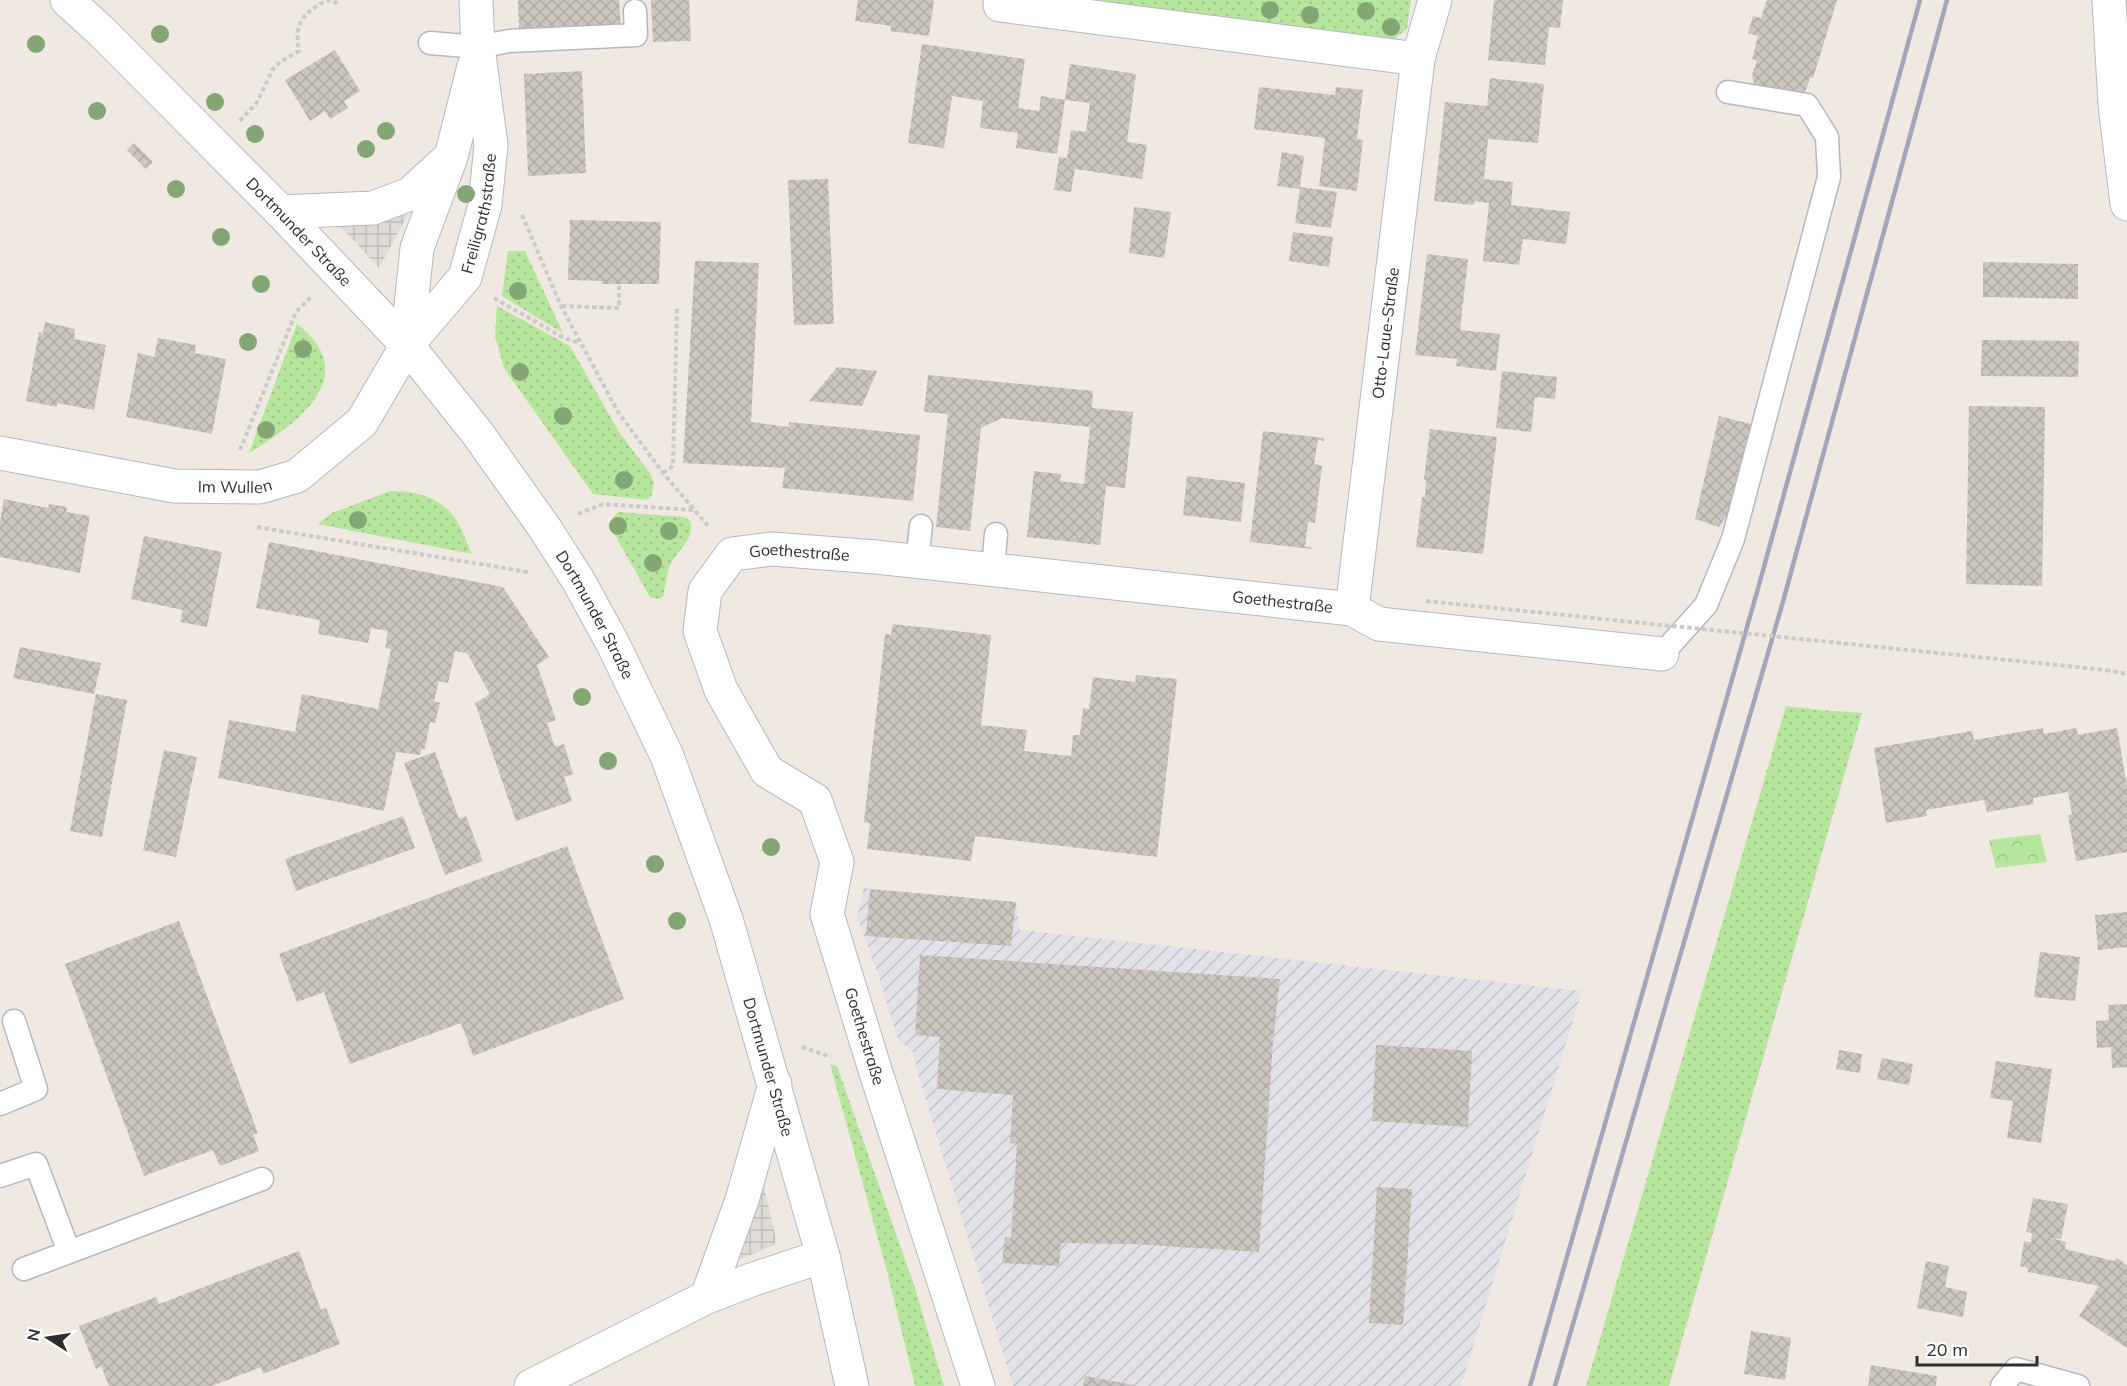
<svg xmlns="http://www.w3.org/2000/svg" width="2127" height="1386" viewBox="0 0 2127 1386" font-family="Mulish,sans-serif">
<defs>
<pattern id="industrial-furrows" width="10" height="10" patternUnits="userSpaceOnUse" patternTransform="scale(1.5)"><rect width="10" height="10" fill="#e3e1e8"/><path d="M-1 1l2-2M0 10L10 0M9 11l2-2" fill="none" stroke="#c3c1c7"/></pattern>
<pattern id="grass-dots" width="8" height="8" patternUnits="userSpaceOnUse" patternTransform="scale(1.5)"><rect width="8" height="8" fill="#b6e59e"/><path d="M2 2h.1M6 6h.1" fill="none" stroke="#9dc588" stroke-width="1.8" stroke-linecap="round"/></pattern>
<pattern id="park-crowns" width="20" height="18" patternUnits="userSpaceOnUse" patternTransform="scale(1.5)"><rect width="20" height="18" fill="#b6e59e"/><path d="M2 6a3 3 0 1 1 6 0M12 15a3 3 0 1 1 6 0" fill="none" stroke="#9dc588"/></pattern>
<pattern id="plaza-grid" width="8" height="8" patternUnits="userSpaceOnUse" patternTransform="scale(1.5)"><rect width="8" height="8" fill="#dfdcd8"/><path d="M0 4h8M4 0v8" fill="none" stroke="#c0bdba"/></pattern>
<pattern id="building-cross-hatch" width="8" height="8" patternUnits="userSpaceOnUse" patternTransform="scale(1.5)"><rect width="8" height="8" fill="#cbc7bf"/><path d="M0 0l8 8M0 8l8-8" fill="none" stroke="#afaba4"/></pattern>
</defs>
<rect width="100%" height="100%" fill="#efe9e1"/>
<!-- industrial -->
<path fill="url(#industrial-furrows)" d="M864,888L1016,902L1020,930L1582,991L1461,1386H1013L918,1074L913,1052L898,1039L878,974L857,917Z"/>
<!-- grass -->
<path fill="url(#grass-dots)" d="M1039,0H1411L1407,29L1386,45Z
M508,251H525L563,333L502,296Z
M497,306L570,346L619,432L650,473L654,483L652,495L647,500L593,494L504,368L495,336Z
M297,324C364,376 297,424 249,453Z
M390,491C412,491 434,495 450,512C460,522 466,541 472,554L318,524L332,513Z
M618,512L684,517L690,521C695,541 676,550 669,568C666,578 665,588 663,597L658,599L650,597L612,530L610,522Z
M1786,706L1819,710L1862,713L1669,1386H1586Z
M830,1064L837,1066L915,1288L944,1386H915L888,1275Z"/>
<!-- park -->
<path fill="url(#park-crowns)" d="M2040,834L2047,862L1996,868L1989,840Z"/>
<!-- plaza -->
<path fill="url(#plaza-grid)" d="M405,209L408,214L379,268L342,228L344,224Z
M761,1183L764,1186L776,1239L774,1245L736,1261Z"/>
<!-- building -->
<path fill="url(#building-cross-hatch)" d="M518,0H619L621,26L519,32Z
M651,0H689L691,41L653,42Z
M858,0H934L929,36L890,31L891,26L855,21Z
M1494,0H1563L1560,28L1549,27L1545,65L1488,60Z
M1767,0H1837L1813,78H1810L1806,90L1797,97L1754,84L1752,75L1757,61L1752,59L1758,36L1748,33L1753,16L1761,18Z
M922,44L1025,59L1018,108L1039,111L1041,96L1065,100L1070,64L1136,74L1127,142L1147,145L1142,179L1075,169L1071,192L1054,190L1059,157L1067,158L1071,130L1086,132L1090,103L1065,100L1057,154L1016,148L1018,133L980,128L983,101L952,96L944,148L908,143Z
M335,50L360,91L344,101L348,108L330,119L325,111L310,121L285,80Z
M582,71L586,173L528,176L524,74Z
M1490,78L1544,84L1538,143L1488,139L1484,179L1513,182L1511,205L1570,212L1566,244L1523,239L1519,265L1483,261L1489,203L1475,201L1473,205L1434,201L1445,102L1487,106Z
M1259,87L1335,95L1336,87L1363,90L1357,139L1363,140L1357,191L1319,186L1325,138L1254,129Z
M134,143L153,162L146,169L127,150Z
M1282,152L1304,156L1300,187L1337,192L1331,228L1295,223L1300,189L1277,186Z
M828,179L834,324L794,325L788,180Z
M1134,207L1171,212L1164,258L1129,253Z
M570,220L661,222L659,284H602V281L568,280Z
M1293,232L1333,237L1329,267L1289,261Z
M1427,254L1468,259L1460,330L1500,334L1496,371L1456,366L1457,359L1415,355Z
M695,261L759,263L751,422L789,427V422L920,435L913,501L782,488L785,468L683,463Z
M1983,262L2078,264V299L1983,297Z
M45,322L75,329L74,339L106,345L94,410L57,403V407L26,401L39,332L43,333Z
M158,338L196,345L195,353L226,359L212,434L126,417L138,353L154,357Z
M1982,340L2079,341L2078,377L1981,376Z
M837,367L877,371L862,406L809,401Z
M1502,371L1557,377L1555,399L1535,397L1531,432L1496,428Z
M928,375L1093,391L1092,408L1133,412L1125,488L1106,486L1100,545L1027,537L1034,471L1061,474L1060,481L1084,484L1090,427L1002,418L981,428L970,531L936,527L948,414L924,412Z
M1969,406L2045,407L2042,586L1966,584Z
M1719,416L1755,425L1732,508L1719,527L1695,519Z
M1430,429L1497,437L1483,554L1416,547L1422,497H1425L1426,480H1424Z
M1263,431L1324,438V441L1318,440L1314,464L1322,466L1315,523L1308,522L1305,546L1311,547L1312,549L1250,542Z
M1187,476L1245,483L1241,522L1183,515Z
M4,499L48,508L49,504L67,507L66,512L90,516L80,573L0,557V522Z
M144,536L222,552L207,627L180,622L183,610L131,599Z
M269,542L503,587L549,657L537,665L556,720L547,723L555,747L564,744L573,774L564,777L572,801L516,821L475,703L490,694L467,653L455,651L448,683L439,681L434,701L440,703L435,723L430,722L425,749H421L420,755L396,752L384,811L218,778L229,720L295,732L302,694L378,709L391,649L385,648L388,631L371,628L368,643L318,634L320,620L256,608Z
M893,624L991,635L981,725L1027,730L1024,751L1071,756L1073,735H1080L1083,708L1089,709L1093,677L1135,682L1136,675L1177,679L1157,857L975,836L971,861L867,849L870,823L864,822L885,634L891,635Z
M20,647L101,663L94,694L13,678Z
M96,694L127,700L102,837L70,831Z
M2043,728L2044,734L2076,728L2078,735L2117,728L2127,786V852L2076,861L2068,815L2072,814L2068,792L2033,798L2034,804L1987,812L1984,800L1926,810L1927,816L1886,823L1874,748L1972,731L1974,740Z
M164,750L197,757L176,857L143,850Z
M435,752L459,819L466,816L483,861L445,875L404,763Z
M403,816L415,848L296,891L285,859Z
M567,846L624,999L473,1056L461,1023L350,1064L324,992L297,1002L279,954Z
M870,889L1016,902L1011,946L866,936Z
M2127,912V947L2098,950L2095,915Z
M179,921L258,1133L253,1135L259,1151L220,1166L213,1150L144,1176L65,964Z
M2040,952L2080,957L2075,1001L2034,997Z
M920,955L1280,979L1273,1042L1259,1252L1132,1244L1061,1243L1059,1266L1002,1263L1005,1237L1011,1238L1017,1144L1010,1143L1013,1095L937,1089L940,1037L915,1035Z
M2127,1004V1067L2112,1068L2111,1047L2097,1048L2096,1021L2109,1020L2108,1005Z
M1376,1045L1472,1051L1468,1127L1372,1121Z
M1839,1050L1862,1054L1860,1073L1836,1069Z
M1882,1058L1913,1064L1909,1085L1877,1079Z
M1996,1061L2052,1069L2041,1143L2007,1138L2013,1101L1990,1098Z
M1377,1187L1412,1189L1403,1325L1369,1323Z
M2033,1198L2068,1204L2061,1239L2050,1238L2066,1242L2065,1249L2114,1261L2117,1258L2127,1265V1348L2079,1316L2099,1286L2028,1272V1268L2020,1266L2024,1241L2031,1242L2032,1233L2026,1232Z
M299,1251L321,1310L326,1308L340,1344L263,1374L261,1367L212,1386H109L101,1366L96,1369L79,1326L156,1297L159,1304Z
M1926,1261L1949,1266L1945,1287L1967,1292L1963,1317L1917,1308Z
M1751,1331L1791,1338L1785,1380L1744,1374Z
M1871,1365L1937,1376L1936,1386H1868Z
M1085,1376L1134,1385V1386H1083Z"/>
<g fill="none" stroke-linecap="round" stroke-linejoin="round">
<defs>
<path id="lane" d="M430,43L478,47L509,41L636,35L635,11
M917,561L921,526
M993,569L996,534
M1662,654L1706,605L1733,539L1829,177L1827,137L1807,105L1728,92
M0,1104L36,1089L14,1021
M0,1176L36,1164L69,1252L262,1179
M24,1269L69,1252
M2002,1386L2016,1369L2078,1386"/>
<g id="street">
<path d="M1001,0L1000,5L1418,59"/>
<path d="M281,212L373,208L410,194L447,160"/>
<path d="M407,345L417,248L451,157L474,66"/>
<path id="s1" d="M0,453L174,486L260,487L297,476L362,422L407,345L465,277L485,205L491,145L478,47L476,0"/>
<path id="s2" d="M1352,609L1418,59L1435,0"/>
<path d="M707,1297L742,1200L775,1084"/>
<path d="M531,1386L707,1297L751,1280L823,1256"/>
<path id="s3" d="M978,1386L876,1073L827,914L837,862L815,800L767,771L721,690L700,631L705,591L732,554L772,549L876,557L1352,609L1379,624L1662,654"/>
</g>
<g id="secondary">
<path id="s4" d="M67,0L102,32L281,212L407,345L478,434L544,527L578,580L613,644L667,756L726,919L823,1256L852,1386"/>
<path d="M2109,0L2115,105L2127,204"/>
</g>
</defs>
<!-- lane casing -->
<use href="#lane" stroke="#b4b7c1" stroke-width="25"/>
<!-- street casing -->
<use href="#street" stroke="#b4b7c1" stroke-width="35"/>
<!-- secondary casing -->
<use href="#secondary" stroke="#b4b7c1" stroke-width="35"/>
<!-- path -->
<path stroke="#c9c9c9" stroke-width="4" stroke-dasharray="4.5 3" stroke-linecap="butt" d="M240,121L257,102L273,69L280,62L299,51C294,22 302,14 327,0L338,3
M522,215L561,306L618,412L663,473L708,526
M494,298L564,338L580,343
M562,306L619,308V284
M240,450L296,312L311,297
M663,473L673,466L677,308
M578,514L603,504L694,510
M257,527L528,572
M2106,670L2127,674
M802,1047L831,1057"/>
<!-- lane -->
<use href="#lane" stroke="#fff" stroke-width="22"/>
<!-- street -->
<use href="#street" stroke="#fff" stroke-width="33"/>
<!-- secondary -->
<use href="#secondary" stroke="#fff" stroke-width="33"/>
<!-- rail -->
<path stroke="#a3a6b8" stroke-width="4.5" d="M1530,1386L1757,592L1920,0
M1555,1386L1784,598L1947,0"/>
<!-- path-bridge -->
<path stroke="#c9c9c9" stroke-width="4" stroke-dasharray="4.5 3" stroke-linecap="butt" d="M1426,601L2106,670"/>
</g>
<!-- trees -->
<g fill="#84a574">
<circle cx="1270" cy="10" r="9"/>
<circle cx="1366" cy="11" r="9"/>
<circle cx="1310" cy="15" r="9"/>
<circle cx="1391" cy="27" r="9"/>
<circle cx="160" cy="34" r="9"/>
<circle cx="36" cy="44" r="9"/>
<circle cx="215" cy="102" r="9"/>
<circle cx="97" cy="111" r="9"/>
<circle cx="386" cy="131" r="9"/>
<circle cx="255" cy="134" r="9"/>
<circle cx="366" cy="149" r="9"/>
<circle cx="176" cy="189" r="9"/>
<circle cx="466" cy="194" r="9"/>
<circle cx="221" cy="237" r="9"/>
<circle cx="261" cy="284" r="9"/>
<circle cx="518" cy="291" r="9"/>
<circle cx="248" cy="342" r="9"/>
<circle cx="303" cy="349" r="9"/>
<circle cx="520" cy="372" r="9"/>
<circle cx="563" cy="416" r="9"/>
<circle cx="266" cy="430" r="9"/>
<circle cx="624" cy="480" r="9"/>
<circle cx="358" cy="520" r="9"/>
<circle cx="618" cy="526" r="9"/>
<circle cx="669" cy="531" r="9"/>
<circle cx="653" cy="563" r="9"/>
<circle cx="582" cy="697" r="9"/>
<circle cx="608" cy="761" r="9"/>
<circle cx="771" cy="847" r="9"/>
<circle cx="655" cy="864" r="9"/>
<circle cx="677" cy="921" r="9"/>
</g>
<g text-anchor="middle" stroke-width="5" stroke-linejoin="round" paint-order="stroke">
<!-- street labels -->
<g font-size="16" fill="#2e2e2e" stroke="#fff">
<text dy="6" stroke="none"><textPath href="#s1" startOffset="630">Freiligrathstraße</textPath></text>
<text dy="6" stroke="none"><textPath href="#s4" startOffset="328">Dortmunder Straße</textPath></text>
<text dy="6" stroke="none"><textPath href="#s2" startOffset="278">Otto-Laue-Straße</textPath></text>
<text dy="6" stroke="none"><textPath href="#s1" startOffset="238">Im Wullen</textPath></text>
<text dy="6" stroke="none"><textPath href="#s3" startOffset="980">Goethestraße</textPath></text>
<text dy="6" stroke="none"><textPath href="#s3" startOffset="1466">Goethestraße</textPath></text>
<text dy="6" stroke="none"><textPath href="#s4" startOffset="814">Dortmunder Straße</textPath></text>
<text transform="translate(865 1036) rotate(73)" y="6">Goethestraße</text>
<text dy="6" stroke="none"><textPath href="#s4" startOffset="1300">Dortmunder Straße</textPath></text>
</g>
</g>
<!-- north arrow -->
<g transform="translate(48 1338) rotate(282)" stroke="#ffffff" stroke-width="4.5" paint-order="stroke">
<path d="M0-4.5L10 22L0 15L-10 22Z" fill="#2e2e2e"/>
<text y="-9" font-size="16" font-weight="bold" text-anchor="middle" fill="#2e2e2e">N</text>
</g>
<!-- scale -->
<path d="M1917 1356v9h120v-9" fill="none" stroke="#2e2e2e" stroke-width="3"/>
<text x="1926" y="1356" font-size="18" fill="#2e2e2e" stroke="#ffffff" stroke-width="4.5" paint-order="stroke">20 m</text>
</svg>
